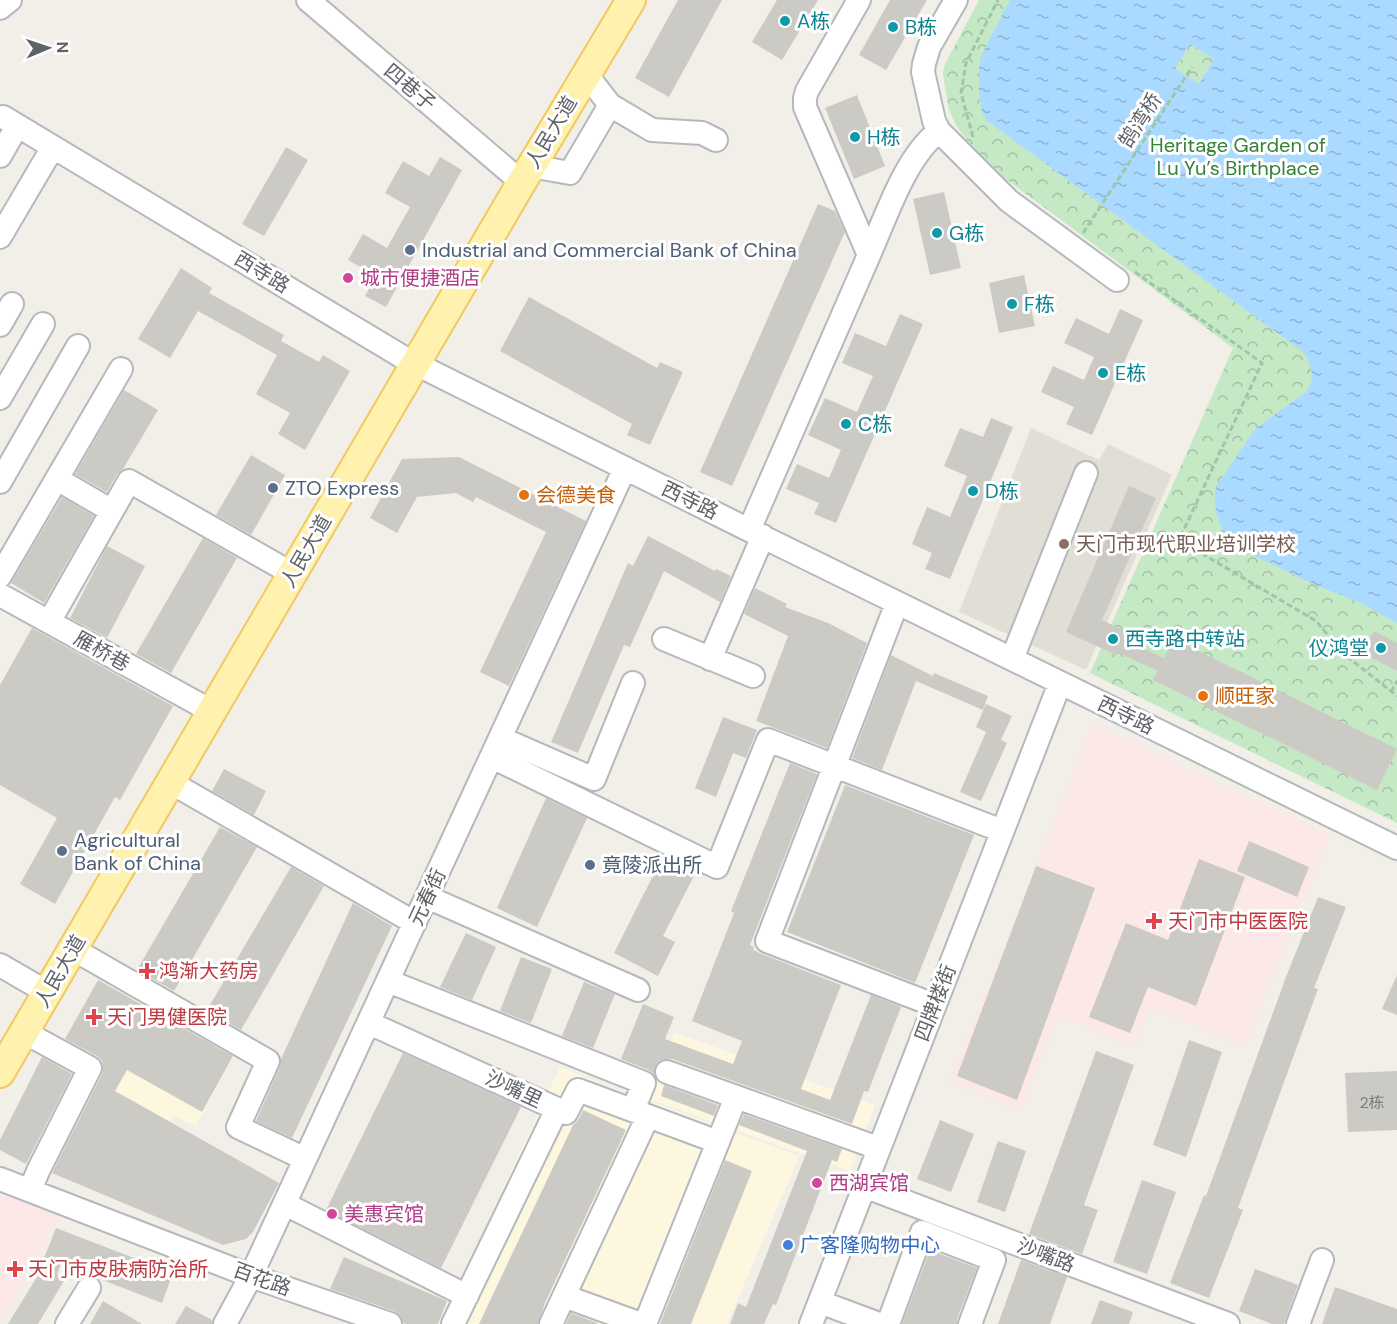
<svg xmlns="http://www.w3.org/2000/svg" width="1397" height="1324" viewBox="0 0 1397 1324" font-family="'DM Sans','Noto Sans SC',sans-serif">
<defs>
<pattern id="forest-crowns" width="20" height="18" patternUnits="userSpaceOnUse" patternTransform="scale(1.5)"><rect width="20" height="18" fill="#c5e8c5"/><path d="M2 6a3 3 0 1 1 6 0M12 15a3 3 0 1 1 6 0" fill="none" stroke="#a3c0a4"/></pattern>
<pattern id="water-ripples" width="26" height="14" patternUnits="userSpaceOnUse" patternTransform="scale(1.5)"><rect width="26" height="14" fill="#aadaff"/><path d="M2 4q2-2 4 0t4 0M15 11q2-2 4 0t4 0" fill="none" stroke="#8eb4d2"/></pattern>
</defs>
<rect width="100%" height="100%" fill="#f1efe8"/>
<!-- commercial -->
<path fill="#fef7e0" d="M134,998L235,1054L195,1126L173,1115L146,1164L62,1129Z
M674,1032L875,1105L850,1171L649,1099Z
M560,1067L646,1101L540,1324H440Z
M649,1101L799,1156L727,1324H544Z"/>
<!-- education -->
<path fill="#e1ded6" d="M1031,428L1099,460L1108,444L1172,475L1086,670L959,612Z"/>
<!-- medical -->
<path fill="#fce8e6" d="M1093,724L1330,835L1244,1046L1150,1007L1134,1047L1059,1016L1020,1110L950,1081Z
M0,1192L61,1215L0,1322Z"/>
<!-- forest -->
<path fill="url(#forest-crowns)" d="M979,0H1397V823L1090,673L1233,348L998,173L973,148L957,127L949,110L944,81L943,72L945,64Z"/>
<!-- water -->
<path fill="url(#water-ripples)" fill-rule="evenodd" d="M1010,0H1397V623L1357,601L1320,587L1234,546C1220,532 1210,503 1217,485L1256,428L1306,392C1317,379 1311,363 1302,351L986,120L982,112L979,92V68L981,56ZM1190,44L1214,59L1199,84L1175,69Z"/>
<!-- building -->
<path fill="#cccac5" d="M678,0H722L669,97L635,78Z
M777,0H818L782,60L752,42Z
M890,0H927L886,70L859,55Z
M857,95L885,166L854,179L825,108Z
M286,147L308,160L264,236L242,224Z
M440,157L462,170L386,307L365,296L376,276L348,260L363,234L387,248L410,207L385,193L403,161L429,176Z
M944,192L961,268L930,275L913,199Z
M818,204L835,211L845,232L732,486L700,472Z
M181,268L212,288L209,293L284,335L281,341L319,362L323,355L350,371L305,450L278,434L290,413L256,394L277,355L198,311L170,358L138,339Z
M1024,275L1035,326L999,333L989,283Z
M529,297L657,368L660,362L683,372L650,445L627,435L632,424L500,351Z
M1120,309L1143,320L1092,435L1066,424L1074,407L1041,392L1053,366L1084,380L1094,357L1064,343L1076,318L1109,334Z
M900,314L923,324L836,523L814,514L819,503L786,489L797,464L829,478L841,450L808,435L825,398L857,412L873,376L842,363L855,333L886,346Z
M124,390L158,410L123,469L117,474L107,492L75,474Z
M991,418L1013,427L950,579L925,569L932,553L912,544L927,507L950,517L967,476L944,466L960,428L983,437Z
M251,455L285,475L251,535L216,515Z
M459,457L586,521L509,686L480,672L546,532L476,497L473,502L456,493L417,497L397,533L370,518L402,459Z
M1129,486L1156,498L1102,620L1127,632L1123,639L1164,658L1174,639L1397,749L1377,790L1153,680L1158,671L1117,652L1116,655L1066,632Z
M62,497L94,516L44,603L11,583Z
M648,536L715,571L716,569L731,576L720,602L664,571L630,647L624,645L578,753L551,742L628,563L633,566Z
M203,538L237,558L171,673L136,654Z
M107,546L145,566L107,638L70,618Z
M755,588L787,604L785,607L828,623L867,643L827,748L756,721L788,636L744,614Z
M32,628L173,706L120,800L115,797L55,904L20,884L57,818L0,785V685Z
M1374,631L1397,643V671L1362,653Z
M891,655L933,676L934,673L988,696L983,710L916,681L882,770L852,758Z
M986,704L1012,716L1001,740L1007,743L981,801L960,792L986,732L976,727Z
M723,717L757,730L746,758L733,753L716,797L695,788Z
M790,763L817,774L750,945L754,947L753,950L762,954L841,985L801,1089L830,1100L871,995L901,1007L868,1092L864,1091L852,1124L672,1059H665L659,1061L655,1067L654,1074L649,1070L621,1059L643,1004L674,1017L665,1039L733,1064L742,1041L692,1021L734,913L731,911Z
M224,769L266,791L254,815L212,791Z
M845,785L974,835L915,983L787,932Z
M546,798L587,818L537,927L497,908Z
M220,827L257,847L174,991L137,970Z
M1249,841L1309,867L1297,897L1237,871Z
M663,856L696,872L663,936L675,942L658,976L614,953Z
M1199,859L1245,877L1196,1006L1148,987L1130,1033L1089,1017L1126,923L1168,940Z
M1036,866L1095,888L1017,1100L957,1076Z
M291,867L324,886L241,1030L207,1010Z
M1318,897L1346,907L1314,988L1318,989L1238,1208L1243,1210L1209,1298L1170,1283L1204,1195L1206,1196L1286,977Z
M353,903L392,926L292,1138L256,1121L280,1067L281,1059Z
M466,933L496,947L472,1000L440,987Z
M521,957L552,969L531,1023L500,1011Z
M1397,975V1015L1382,1009Z
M98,980L233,1056L202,1112L127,1070L115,1091L279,1183L253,1232L246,1239L223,1245L52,1173L102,1074L103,1068L102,1061L97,1056L65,1039Z
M584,982L615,994L593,1048L562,1036Z
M1189,1040L1222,1052L1186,1157L1153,1145Z
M1096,1051L1134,1065L1084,1205L1098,1210L1082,1254L1029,1234Z
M403,1053L521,1107L441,1268L326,1210Z
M42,1057L72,1074L26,1164L0,1150V1140Z
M1397,1071V1130L1348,1132L1345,1073Z
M664,1085L718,1105L714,1116L661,1096Z
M583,1110L626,1130L545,1303L538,1324H479L573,1125L578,1120Z
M744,1114L842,1149L837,1162L832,1160L776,1305L773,1304L764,1324H730L738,1303L746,1307L807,1151L739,1125Z
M940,1120L974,1134L951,1192L917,1179Z
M998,1141L1026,1151L1005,1212L977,1202Z
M725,1160L752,1171L691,1324H660Z
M1142,1180L1176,1192L1147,1274L1113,1262Z
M56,1228L173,1273L162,1303L61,1264L57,1274L65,1279L38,1324H8L48,1259L44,1258Z
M930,1250L977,1268L957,1319V1324H902Z
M344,1257L447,1301L438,1324H406L403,1323L400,1315L394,1311L330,1289Z
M1021,1260L1067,1277L1050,1324H998Z
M1255,1269L1298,1285L1284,1324H1272L1239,1311Z
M1335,1287L1397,1309V1324H1322Z
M1100,1300L1133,1312L1129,1324H1091Z
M103,1301L142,1324H90Z
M186,1306L212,1320V1324H175Z
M571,1313L598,1323L597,1324H566Z"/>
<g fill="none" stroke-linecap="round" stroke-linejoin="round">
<defs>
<path id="minor" d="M308,0L512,174
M956,0L929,47L924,64L923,72L934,121L939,131L1009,201L1117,280
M0,8L10,0
M610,105L652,130L702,133L716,140
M3,117L406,359L749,530L1397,848
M0,156L17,126
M531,166L570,173L610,105L586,74
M0,237L53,147
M869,255C886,217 905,157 939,131
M0,325L12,304
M0,398L43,324
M57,479L112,511
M0,482L78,346
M749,530L869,255L805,107V98L807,91L859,0
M0,576L121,369
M0,595L204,707
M897,603L767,941L934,1005
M49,622L129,481L284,569
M664,639L753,676
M710,659L763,536
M1012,659L1086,473
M500,738L594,779L633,683
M492,757L717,867L768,740L1002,831
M170,782L415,923
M427,897L638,990
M73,949L268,1061L238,1127L305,1159
M0,965L38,987
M388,981L644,1083L633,1110
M369,1023L566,1113L578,1090L718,1142
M24,1032L90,1068L39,1169L30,1190
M667,1072L878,1148
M0,1179L251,1276L390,1324
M864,1186L1228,1324
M285,1204L467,1296
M564,1296L641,1324
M820,1302L879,1324
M67,1324L89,1288
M225,1324L251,1276L625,468
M453,1324L557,1109
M551,1324L648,1116
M645,1324L736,1097
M811,1324L1060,683
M888,1324L922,1232L994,1260L970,1324
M1298,1324L1322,1260"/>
<path id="major" d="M0,1073L523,180L631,0"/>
</defs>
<!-- minor casing -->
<use href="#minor" stroke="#b5b8bc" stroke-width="26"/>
<!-- major casing -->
<use href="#major" stroke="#f2c960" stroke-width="32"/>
<!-- path -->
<path stroke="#9cc7a9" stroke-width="3" stroke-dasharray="6 3" stroke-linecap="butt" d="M973,137L961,93L966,63L998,0
M1083,233L1192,67
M1135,272L1262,363L1179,540L1316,621L1344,654L1397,696
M1391,692L1397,681"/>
<!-- minor -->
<use href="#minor" stroke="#fff" stroke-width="22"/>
<!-- major -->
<use href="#major" stroke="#fff2af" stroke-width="28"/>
</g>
<!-- markers -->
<g fill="#0f9aa8" stroke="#fff" stroke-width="2">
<circle cx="785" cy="21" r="6"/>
<circle cx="893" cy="27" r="6"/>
<circle cx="855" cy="137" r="6"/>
<circle cx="937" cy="233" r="6"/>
<circle cx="1012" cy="304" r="6"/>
<circle cx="1103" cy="373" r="6"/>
<circle cx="846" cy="424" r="6"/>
<circle cx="973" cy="491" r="6"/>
<circle cx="1113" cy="639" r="6"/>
<circle cx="1381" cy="648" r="6"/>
</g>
<g fill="#5c6f8a" stroke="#fff" stroke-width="2">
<circle cx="410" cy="250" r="6"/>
<circle cx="273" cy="488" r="6"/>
<circle cx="62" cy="851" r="6"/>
<circle cx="590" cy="865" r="6"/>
</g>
<g fill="#d1479c" stroke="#fff" stroke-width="2">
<circle cx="348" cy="278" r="6"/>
<circle cx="817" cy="1183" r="6"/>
<circle cx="332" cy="1214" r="6"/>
</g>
<g fill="#e8710a" stroke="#fff" stroke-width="2">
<circle cx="524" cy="495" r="6"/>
<circle cx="1203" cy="696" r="6"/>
</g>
<circle fill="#8d6e63" stroke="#fff" stroke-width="2" cx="1064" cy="544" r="6"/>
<g fill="#e0444e" stroke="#fff" stroke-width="2">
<path d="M1151 912h6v6h6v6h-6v6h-6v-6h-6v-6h6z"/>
<path d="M144 962h6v6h6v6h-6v6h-6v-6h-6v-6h6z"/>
<path d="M91 1008h6v6h6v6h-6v6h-6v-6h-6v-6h6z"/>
<path d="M12 1260h6v6h6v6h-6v6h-6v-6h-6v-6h6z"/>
</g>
<circle fill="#3f7fe0" stroke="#fff" stroke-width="2" cx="788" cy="1245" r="6"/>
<g text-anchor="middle" stroke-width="6" stroke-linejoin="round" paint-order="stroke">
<!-- number labels -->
<g font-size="16" fill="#7a7d7f">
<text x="1372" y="1108">2栋</text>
</g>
<!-- culture labels -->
<g font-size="20" fill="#0d838f" stroke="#fff" text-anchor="start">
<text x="797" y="28">A栋</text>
<text x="905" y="34">B栋</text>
<text x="867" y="144">H栋</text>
<text x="949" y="240">G栋</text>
<text x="1024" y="311">F栋</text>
<text x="1115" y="380">E栋</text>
<text x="858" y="431">C栋</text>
<text x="985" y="498">D栋</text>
<text x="1125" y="646">西寺路中转站</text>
<text x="1369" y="655" text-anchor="end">仪鸿堂</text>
</g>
<!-- street labels -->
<g font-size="20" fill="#5f6368" stroke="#fff">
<text transform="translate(410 87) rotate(40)" y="7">四巷子</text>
<text transform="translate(1140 120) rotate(-57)" y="7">鹄湾桥</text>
<text transform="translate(551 132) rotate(-59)" y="7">人民大道</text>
<text transform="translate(262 272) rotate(31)" y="7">西寺路</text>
<text transform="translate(690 500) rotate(26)" y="7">西寺路</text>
<text transform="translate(306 551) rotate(-60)" y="7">人民大道</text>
<text transform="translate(102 651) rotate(29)" y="7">雁桥巷</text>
<text transform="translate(1126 715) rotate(26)" y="7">西寺路</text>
<text transform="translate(427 897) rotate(-65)" y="7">元春街</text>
<text transform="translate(60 971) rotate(-60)" y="7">人民大道</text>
<text transform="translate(935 1003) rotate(-69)" y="7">四牌楼街</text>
<text transform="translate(514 1089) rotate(25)" y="7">沙嘴里</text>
<text transform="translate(1046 1255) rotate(21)" y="7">沙嘴路</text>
<text transform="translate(262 1279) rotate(20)" y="7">百花路</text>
</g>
<!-- park labels -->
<g font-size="20" fill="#348238" stroke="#fff">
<text x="1238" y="152">Heritage Garden of<tspan x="1238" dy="23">Lu Yu’s Birthplace</tspan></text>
</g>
<!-- service labels -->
<g font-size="20" fill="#4e5e75" stroke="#fff" text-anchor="start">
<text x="422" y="257">Industrial and Commercial Bank of China</text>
<text x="285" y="495">ZTO Express</text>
<text x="74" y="847">Agricultural<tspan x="74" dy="23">Bank of China</tspan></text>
<text x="602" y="872">竟陵派出所</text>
</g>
<!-- hotel labels -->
<g font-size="20" fill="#b23c85" stroke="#fff" text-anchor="start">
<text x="360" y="285">城市便捷酒店</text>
<text x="829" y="1190">西湖宾馆</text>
<text x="344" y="1221">美惠宾馆</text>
</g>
<!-- food labels -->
<g font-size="20" fill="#c56008" stroke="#fff" text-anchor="start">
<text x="536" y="502">会德美食</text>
<text x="1215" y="703">顺旺家</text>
</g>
<!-- education labels -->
<g font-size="20" fill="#785e54" stroke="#fff" text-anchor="start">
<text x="1076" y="551">天门市现代职业培训学校</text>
</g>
<!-- health labels -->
<g font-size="20" fill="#be3a42" stroke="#fff" text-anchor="start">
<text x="1168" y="928">天门市中医医院</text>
<text x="159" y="978">鸿渐大药房</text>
<text x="107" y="1024">天门男健医院</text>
<text x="28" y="1276">天门市皮肤病防治所</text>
</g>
<!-- shop labels -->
<g font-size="20" fill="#366cbe" stroke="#fff" text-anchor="start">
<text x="800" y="1252">广客隆购物中心</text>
</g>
</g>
<!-- north arrow -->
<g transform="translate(48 48) rotate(88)" stroke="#ffffff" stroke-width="4.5" paint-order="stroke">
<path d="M0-4.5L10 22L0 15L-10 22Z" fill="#5f6368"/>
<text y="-9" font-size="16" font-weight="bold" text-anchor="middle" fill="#5f6368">N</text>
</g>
</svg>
